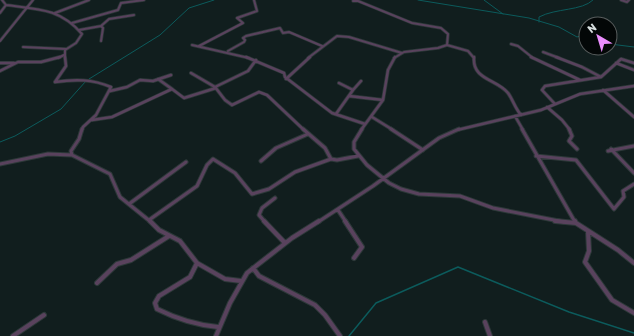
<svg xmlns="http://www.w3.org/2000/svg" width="634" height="336" viewBox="0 0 634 336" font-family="Rubik,sans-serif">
<rect width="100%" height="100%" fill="#111e1e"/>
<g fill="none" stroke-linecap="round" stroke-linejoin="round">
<!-- stream-far1 -->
<path stroke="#0c5b5c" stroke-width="1" d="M418,0L529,18L559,27L577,37L586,34
M484,0L503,14
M539,22V17C556,8 582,11 593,0
M610,44L634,47
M89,79L160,35L189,8L214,0
M0,142L15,136L61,109L86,81"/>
<!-- stream -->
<path stroke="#0c5b5c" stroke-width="1.5" d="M349,336L376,303L458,267L569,312L634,333"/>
<defs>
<path id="street-far3" d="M2,0L6,5C37,9 60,8 82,34L76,43L65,50V58
M621,0L627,2L629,0
M353,1H358L412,23L441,28L448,34L447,45
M0,13L6,5
M55,13L89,0
M72,23L118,10L121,3L144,0
M101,26L103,28L101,41
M79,30L101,26L109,19L134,15
M0,41L33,0
M511,44L518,46L533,58
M192,45L249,58
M199,46L243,23L237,18L257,11L254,0
M23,47L66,49
M228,51L244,42L245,40L243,38L246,36L280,28L283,33L289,32L322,46
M543,52L559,58
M58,58L64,55
M308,58L337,36L349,37L402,53
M394,58L404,52L438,48L447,45L468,51L474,58"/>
<path id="street-far2" d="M65,57L66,66L55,82C75,79 92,79 111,87L96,115L83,127L82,130
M246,57L284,73L285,77L332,113L365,124
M474,57C472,80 497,79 508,93C513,100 515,108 521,115
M531,57L580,80
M556,57L582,67L601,77
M0,63H14
M616,63L634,70
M0,71L18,62H41L60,57
M191,73L215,87L225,100L232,105L259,92L267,95L304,130
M286,79L310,57
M339,83L353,90L361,81
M215,87L248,71L256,60
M172,89L184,98L216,88
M603,90L634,117
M110,91L127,87L140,80L153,81L171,75
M349,96L383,100
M555,104L542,90L545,86L601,77L621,59L634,63
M547,107L562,120L570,130
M336,114L353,90
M515,116L523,130
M372,117L393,130
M92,120L112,117L172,89L158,79
M361,130L383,100L388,70L395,57
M457,130L541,110L580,94L634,86"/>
<path id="street-far1" d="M82,129L79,139L71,151L72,155L110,174L120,197L151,222
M303,129L325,148L331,159L337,160L358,156
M362,129L354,142V149L367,165L389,183L401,189L419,194L460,196L493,208L564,222
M391,129L423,150
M522,129L575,222
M569,129L572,136L569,141L577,149
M611,149L634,173
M608,151L634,146
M536,156L576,160L614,209L624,197L623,191L634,184
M261,161L276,148L308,134
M0,164L48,154L72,155
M129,204L186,162
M338,210L346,222
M149,220L197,186L207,165L213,159L235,173L252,194L269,189L295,172L331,159
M265,222L259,215L262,208L275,198
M318,222L373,186L439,138L459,129"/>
<path id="street" d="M150,221L159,230L180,241L197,263L225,279L241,281
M264,221L285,243
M345,221L362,247L354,258
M555,221L576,223L618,250L634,263
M575,221L576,223
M588,231L589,251L585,262L612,300L634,313
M197,263L190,277L159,296L155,303L157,309C177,319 196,325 218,327
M253,268L259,276L315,305L325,315L340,336
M97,283L117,264L131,260L169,236
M485,322L490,336
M13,336L44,315
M216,336L230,303L247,273L292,238L319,221"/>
</defs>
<!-- street-far3 casing -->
<use href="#street-far3" stroke="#2d3939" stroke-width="3.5"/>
<!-- street-far2 casing -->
<use href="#street-far2" stroke="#2d3939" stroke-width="4"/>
<!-- street-far1 casing -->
<use href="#street-far1" stroke="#2d3939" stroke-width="5"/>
<!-- street casing -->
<use href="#street" stroke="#2d3939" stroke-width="6"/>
<!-- street-far3 -->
<use href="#street-far3" stroke="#59425d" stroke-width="2"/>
<!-- street-far2 -->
<use href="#street-far2" stroke="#59425d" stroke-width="2.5"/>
<!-- street-far1 -->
<use href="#street-far1" stroke="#59425d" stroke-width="3"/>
<!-- street -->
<use href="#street" stroke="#59425d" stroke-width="4"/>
</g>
<!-- north arrow -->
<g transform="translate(598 36) rotate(322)"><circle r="19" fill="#030707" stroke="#585d5d"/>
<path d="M0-3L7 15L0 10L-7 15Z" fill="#ea8dfd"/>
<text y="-6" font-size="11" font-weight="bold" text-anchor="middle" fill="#d7dfdf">N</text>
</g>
</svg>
